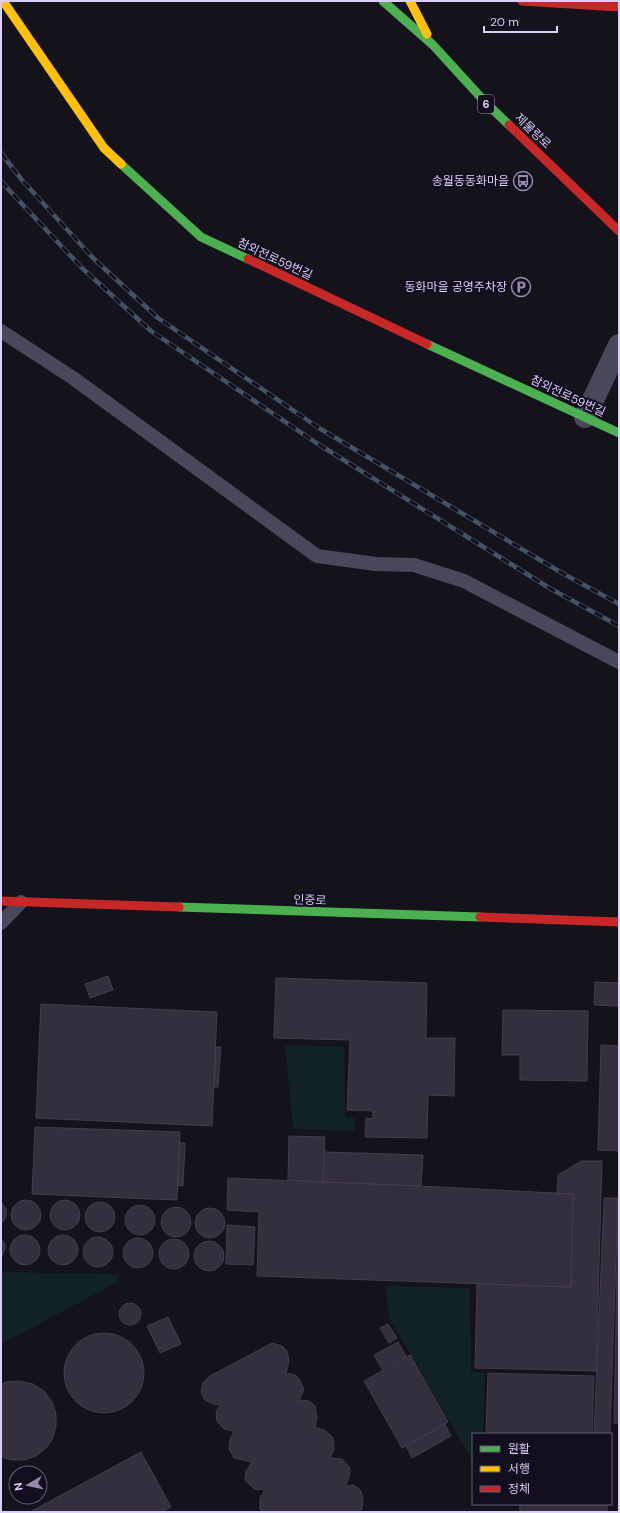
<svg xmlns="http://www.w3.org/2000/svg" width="620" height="1513" viewBox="0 0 620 1513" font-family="'DM Sans','Noto Sans KR',sans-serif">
<rect width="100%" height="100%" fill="#14121a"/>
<!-- green -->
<path fill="#112225" d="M285,1045L344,1047L345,1117L356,1119L354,1131L293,1129Z
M1,1272L118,1274V1282L1,1344Z
M386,1286L470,1288L471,1372L485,1373L483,1434H473V1462L388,1316Z"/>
<!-- building -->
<path fill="#342f3d" stroke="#423c4d" d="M108,976L113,990L90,998L85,984Z
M276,978L427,983L426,1038H455L454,1096L428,1095L427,1138L365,1137L366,1118L373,1119V1111L347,1110L350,1040L274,1038Z
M595,982L619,983V1006L594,1005Z
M41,1004L217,1012L212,1126L36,1118Z
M503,1010L588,1011L587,1081L520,1080V1055H502Z
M601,1045L619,1046V1151L598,1150Z
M216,1047H221L218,1087H214Z
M35,1127L180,1132L177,1200L32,1194Z
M289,1136L325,1137L323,1182L288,1180Z
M179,1143H185L183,1186L178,1185Z
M324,1152L423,1155L421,1186L323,1182Z
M581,1161H602L596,1371L475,1368L477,1284L571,1287L573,1194H557L558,1175Z
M228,1178L421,1186L573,1194L571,1287L257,1276L259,1212L227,1210Z
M604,1198H618L610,1434H594Z
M11 1215a15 15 0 1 1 30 0a15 15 0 1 1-30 0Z
M50 1215a15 15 0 1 1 30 0a15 15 0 1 1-30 0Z
M1,1202L6,1209V1214L5,1219L1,1224Z
M85 1217a15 15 0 1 1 30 0a15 15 0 1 1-30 0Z
M125 1220a15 15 0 1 1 30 0a15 15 0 1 1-30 0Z
M161 1222a15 15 0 1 1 30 0a15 15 0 1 1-30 0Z
M195 1223a15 15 0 1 1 30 0a15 15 0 1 1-30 0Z
M618,1215H619V1423H614Z
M227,1225L255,1227L253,1265L226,1264Z
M10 1250a15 15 0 1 1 30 0a15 15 0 1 1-30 0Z
M48 1250a15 15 0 1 1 30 0a15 15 0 1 1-30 0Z
M83 1252a15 15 0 1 1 30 0a15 15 0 1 1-30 0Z
M1,1238L5,1244V1249L1,1258Z
M123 1253a15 15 0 1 1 30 0a15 15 0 1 1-30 0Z
M159 1254a15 15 0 1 1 30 0a15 15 0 1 1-30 0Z
M194 1256a15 15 0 1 1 30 0a15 15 0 1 1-30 0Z
M119 1314a11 11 0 1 1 22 0a11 11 0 1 1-22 0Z
M168,1317L181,1344L160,1353L147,1326Z
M388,1324L397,1338L389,1343L380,1328Z
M64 1373a40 40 0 1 1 80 0a40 40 0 1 1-80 0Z
M398,1342L406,1356L382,1369L374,1355Z
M272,1343L282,1346L287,1351L289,1361L286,1373L295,1375L300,1380L304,1390L299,1400L309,1401L315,1406L317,1418L315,1427L326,1431L333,1438L334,1449L330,1458L342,1459L350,1468L349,1477L345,1486L354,1485L361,1491L363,1500L362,1509L359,1512H263L260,1509V1498L265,1490L254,1489L245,1480L246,1471L252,1462L234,1458L229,1449L230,1440L234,1431L224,1429L217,1421L216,1412L220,1405L213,1404L205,1400L201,1392L203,1383L210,1376Z
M410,1355L448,1422L402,1448L364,1381Z
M488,1373L594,1376L592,1434H486Z
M19,1381L33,1384L44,1391L52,1402L56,1414V1426L53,1438L46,1448L36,1456L24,1460H12L1,1457V1384L6,1382Z
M445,1424L451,1436L412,1458L406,1446Z
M141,1452L171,1507L164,1511V1512H30Z
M520,1504H607V1512H520Z"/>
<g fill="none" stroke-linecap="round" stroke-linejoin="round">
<!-- lane -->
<path stroke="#4a475b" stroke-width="14" d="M1,331L73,378L317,556L376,564L414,565L464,581L619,662
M1,923L21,902"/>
<!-- street -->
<path stroke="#4a475b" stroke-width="22" d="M585,417L619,345"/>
<!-- fast -->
<path stroke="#4caf50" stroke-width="9" d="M383,1L433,45L486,103L509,125
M121,164L201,237L248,259
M427,344L619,433
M179,907L480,917"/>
<!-- slow -->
<path stroke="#ffc107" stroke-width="9" d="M3,1L104,148L121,164
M410,1L427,34"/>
<!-- jam -->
<path stroke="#c62828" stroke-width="9" d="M522,1L619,7
M509,125L619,231
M248,259L427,344
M1,901L179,907
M480,917L619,922"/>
<defs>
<path id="rail" d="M1,153L22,180L93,258L158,318L319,428L562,573L619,604
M1,181L9,190L81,267L151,331L318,444L551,589L619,626"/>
</defs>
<!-- rail casing -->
<use href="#rail" stroke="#445364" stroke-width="4.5"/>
<!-- rail -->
<use href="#rail" stroke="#130e1e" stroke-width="3" stroke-dasharray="9" stroke-linecap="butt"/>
</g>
<!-- icons -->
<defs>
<symbol id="bus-ring" viewBox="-11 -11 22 22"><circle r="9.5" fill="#130e1e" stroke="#958cac" stroke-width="1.5"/><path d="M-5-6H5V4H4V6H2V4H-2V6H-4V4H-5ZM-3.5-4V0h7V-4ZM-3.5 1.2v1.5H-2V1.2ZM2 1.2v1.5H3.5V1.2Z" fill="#958cac"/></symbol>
<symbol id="parking-ring" viewBox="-11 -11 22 22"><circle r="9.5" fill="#130e1e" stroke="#958cac" stroke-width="1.5"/><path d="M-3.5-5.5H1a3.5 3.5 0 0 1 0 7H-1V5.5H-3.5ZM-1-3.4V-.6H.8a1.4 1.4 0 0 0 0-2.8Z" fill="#958cac"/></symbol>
</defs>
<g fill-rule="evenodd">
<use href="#bus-ring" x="512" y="170" width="22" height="22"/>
<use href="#parking-ring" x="510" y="276" width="22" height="22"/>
</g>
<g text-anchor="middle" stroke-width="4" stroke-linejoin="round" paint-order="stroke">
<!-- shield labels -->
<rect fill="#130e1e" stroke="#9f94b9" stroke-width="1" x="478" y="95" width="16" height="18" rx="3"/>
<g font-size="11" font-weight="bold" fill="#dbcefb">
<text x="486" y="108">6</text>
</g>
<!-- street labels -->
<g font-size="12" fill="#dbcefb" stroke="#130e1e">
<text transform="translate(533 131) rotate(44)" y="4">제물량로</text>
<text transform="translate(275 259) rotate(25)" y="4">참외전로59번길</text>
<text transform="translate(568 396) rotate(25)" y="4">참외전로59번길</text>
<text transform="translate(310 900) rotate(2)" y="4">인중로</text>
</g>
<!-- poi labels -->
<g font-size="12" fill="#dbcefb" stroke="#130e1e" text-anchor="end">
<text x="509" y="185">송월동동화마을</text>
<text x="507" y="291">동화마을 공영주차장</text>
</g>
</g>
<!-- border -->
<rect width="620" height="1513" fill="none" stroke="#dbcefb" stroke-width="4"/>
<!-- legend -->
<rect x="472" y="1433" width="140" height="72" fill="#130e1e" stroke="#635b76"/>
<rect x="480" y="1446" width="20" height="6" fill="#4caf50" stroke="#635b76"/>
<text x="508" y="1453" font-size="12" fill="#dbcefb">원활</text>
<rect x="480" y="1466" width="20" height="6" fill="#ffc107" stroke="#635b76"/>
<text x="508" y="1473" font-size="12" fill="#dbcefb">서행</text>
<rect x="480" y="1486" width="20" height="6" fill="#c62828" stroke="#635b76"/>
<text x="508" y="1493" font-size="12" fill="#dbcefb">정체</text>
<!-- north arrow -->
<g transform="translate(28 1485) rotate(261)"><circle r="19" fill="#130e1e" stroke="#635b76"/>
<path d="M0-3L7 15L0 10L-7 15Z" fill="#958cac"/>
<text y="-6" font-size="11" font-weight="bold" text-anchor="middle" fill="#dbcefb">N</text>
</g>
<!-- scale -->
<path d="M484 26v6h73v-6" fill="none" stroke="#dbcefb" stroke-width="2"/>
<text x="490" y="26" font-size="12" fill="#dbcefb" stroke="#130e1e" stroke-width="3" paint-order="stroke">20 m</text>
</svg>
